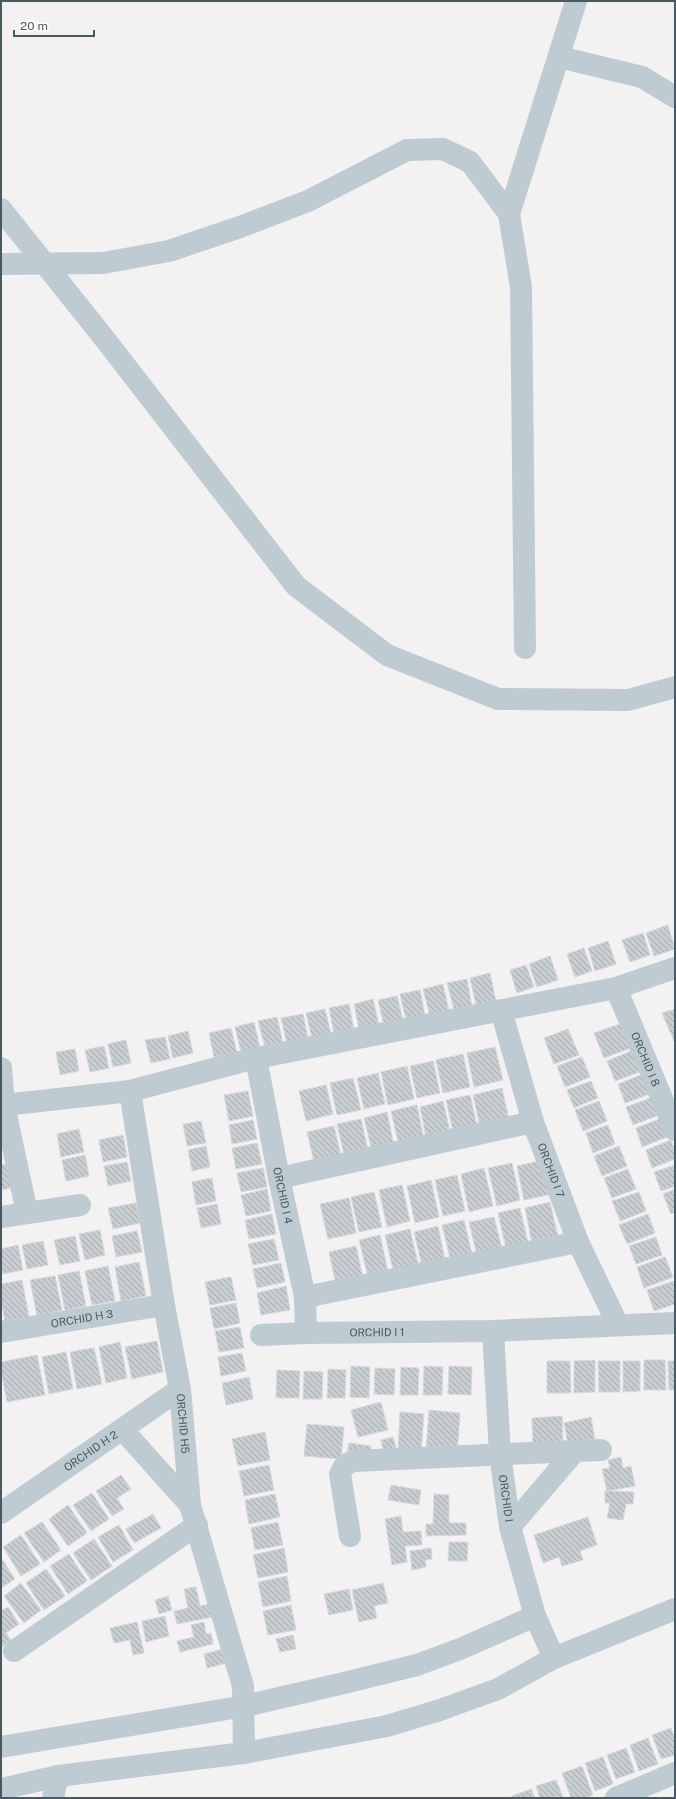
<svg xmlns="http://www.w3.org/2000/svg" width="676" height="1799" viewBox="0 0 676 1799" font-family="'Public Sans',sans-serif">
<defs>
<pattern id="building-back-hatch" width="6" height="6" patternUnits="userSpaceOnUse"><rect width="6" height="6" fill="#c8cdd2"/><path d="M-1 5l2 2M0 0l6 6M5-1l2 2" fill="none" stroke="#a4a9ae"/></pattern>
</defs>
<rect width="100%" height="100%" fill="#f4f1f2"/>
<!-- building -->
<path fill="url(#building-back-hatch)" stroke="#d5d8dd" d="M668,925L675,949L654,956L646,933Z
M643,933L650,955L630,962L622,940Z
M608,941L616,964L595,971L588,948Z
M584,948L592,971L575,977L567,954Z
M550,956L558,980L537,987L529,964Z
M526,965L534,987L517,993L510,970Z
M490,973L496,1001L476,1005L470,978Z
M467,979L472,1006L454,1010L447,983Z
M443,984L449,1011L430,1016L423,989Z
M420,990L425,1016L406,1020L400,994Z
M397,996L403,1020L384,1025L378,1000Z
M373,999L379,1025L359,1029L354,1004Z
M349,1004L354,1030L334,1034L329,1008Z
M325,1009L331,1034L312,1038L306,1013Z
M675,1009V1041H674L662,1013Z
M303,1014L308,1039L287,1044L281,1018Z
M277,1017L283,1043L265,1047L258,1021Z
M254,1022L260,1048L241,1052L235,1027Z
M623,1023L633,1047L604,1058L594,1033Z
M231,1028L237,1053L214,1057L209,1033Z
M568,1029L579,1055L554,1064L544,1038Z
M188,1031L193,1053L173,1058L168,1036Z
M165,1037L170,1059L151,1063L145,1040Z
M126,1040L131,1063L113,1067L108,1044Z
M104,1046L109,1068L90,1072L85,1050Z
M495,1047L503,1080L474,1087L467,1053Z
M75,1049L79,1071L60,1075L56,1052Z
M634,1050L642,1071L615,1081L607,1061Z
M463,1054L470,1087L443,1093L436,1060Z
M582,1057L590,1077L565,1087L557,1066Z
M433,1061L440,1093L417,1098L410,1066Z
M407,1066L414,1099L388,1105L381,1072Z
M378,1073L385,1104L364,1109L357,1078Z
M643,1074L650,1094L625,1103L618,1084Z
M353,1078L361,1110L337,1115L330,1083Z
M591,1081L598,1098L574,1108L567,1090Z
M326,1085L333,1114L306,1121L299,1091Z
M502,1088L510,1124L481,1130L473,1095Z
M248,1091L253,1116L229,1121L224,1095Z
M470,1095L478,1130L454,1136L446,1100Z
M653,1097L659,1115L633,1125L626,1107Z
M443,1101L451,1136L427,1142L420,1107Z
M599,1101L607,1121L583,1131L575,1110Z
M417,1105L424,1140L399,1146L391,1111Z
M387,1112L394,1146L372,1151L364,1118Z
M361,1119L368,1150L344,1155L337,1124Z
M660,1119L667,1137L642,1147L636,1128Z
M253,1120L257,1139L232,1144L229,1125Z
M201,1121L206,1143L187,1146L183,1124Z
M608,1125L615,1144L593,1153L586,1133Z
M334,1126L341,1156L314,1162L307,1132Z
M79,1129L84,1152L61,1157L57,1134Z
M123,1135L127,1157L103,1162L99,1140Z
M671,1140L675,1151V1159L652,1168L646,1150Z
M257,1143L262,1164L236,1169L232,1148Z
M206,1146L210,1167L192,1171L188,1150Z
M619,1146L627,1166L602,1176L594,1156Z
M85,1155L89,1176L66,1181L62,1160Z
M544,1160L552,1194L524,1200L517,1166Z
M127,1162L131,1181L108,1186L104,1166Z
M512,1163L520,1200L497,1206L488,1168Z
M8,1164L12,1188L1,1190V1165Z
M675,1165V1186L661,1191L654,1172Z
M263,1168L267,1187L241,1192L237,1173Z
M484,1168L493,1206L469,1212L461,1174Z
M628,1169L636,1189L612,1198L604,1178Z
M457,1175L465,1211L443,1216L435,1180Z
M212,1178L216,1201L196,1205L192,1182Z
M431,1180L439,1217L415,1223L407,1186Z
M402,1185L410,1221L387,1227L379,1190Z
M267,1189L271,1211L246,1216L241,1195Z
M675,1189V1212L671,1214L663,1194Z
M374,1192L382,1227L359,1232L351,1197Z
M639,1192L646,1211L620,1221L612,1201Z
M349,1198L356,1233L328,1239L320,1204Z
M550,1202L558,1237L532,1243L525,1208Z
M136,1203L140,1223L113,1229L108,1208Z
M217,1204L221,1224L201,1228L197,1208Z
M520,1208L528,1243L506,1248L498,1213Z
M272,1214L276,1234L249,1239L245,1220Z
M648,1214L655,1233L627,1244L619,1225Z
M494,1217L502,1249L477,1255L469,1222Z
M464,1220L472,1254L450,1258L442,1225Z
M438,1226L445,1260L422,1266L414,1232Z
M410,1229L418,1264L393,1270L385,1235Z
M100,1230L105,1255L85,1260L79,1234Z
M137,1231L142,1252L116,1257L112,1236Z
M380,1235L388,1272L368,1277L359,1240Z
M75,1236L80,1261L60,1265L54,1240Z
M656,1237L662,1255L636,1264L629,1246Z
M274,1239L279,1260L253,1265L248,1244Z
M43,1241L48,1265L27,1269L22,1245Z
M18,1245L23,1270L2,1274L1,1249Z
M356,1246L363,1278L336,1284L329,1252Z
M665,1257L673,1277L644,1288L637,1267Z
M139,1262L146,1296L121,1301L115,1267Z
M281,1263L285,1282L257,1288L253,1269Z
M108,1266L115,1301L92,1305L85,1271Z
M79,1271L86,1306L65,1310L58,1275Z
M55,1276L62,1310L37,1316L30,1280Z
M231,1277L236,1300L210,1305L205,1282Z
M22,1280L29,1317L5,1321L1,1300V1284Z
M674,1281L675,1304L654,1311L647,1290Z
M286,1286L290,1310L261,1315L257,1293Z
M236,1303L240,1323L214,1329L210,1308Z
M240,1327L244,1348L219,1352L215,1331Z
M157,1341L163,1372L132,1379L125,1347Z
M120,1342L127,1378L106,1383L99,1347Z
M94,1348L102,1384L77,1389L70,1352Z
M66,1352L73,1389L49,1394L42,1357Z
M242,1353L246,1371L221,1376L218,1357Z
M37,1355L45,1395L7,1402L1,1371V1362Z
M595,1360V1392L574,1393V1361Z
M644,1360H665L666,1390H644Z
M547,1361H570L571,1393H547Z
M598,1361H620V1392H599Z
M623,1361H640V1391L623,1392Z
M668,1361H675V1390H669Z
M351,1366L370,1367L369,1398L350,1397Z
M424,1366L443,1367L442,1395H423Z
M449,1366L472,1367L471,1395L448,1394Z
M401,1367L419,1368L418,1395H400Z
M375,1368L395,1369L394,1395L374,1394Z
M328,1369L346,1370L345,1398H327Z
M277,1370L300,1371L299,1398H276Z
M304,1371L323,1372L322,1399H303Z
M249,1377L253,1399L226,1405L222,1383Z
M381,1402L388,1430L358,1437L351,1410Z
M429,1410L460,1413L457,1454L426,1451Z
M400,1412L424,1414L421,1452L398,1451Z
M562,1416L563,1447L533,1448L532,1418Z
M591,1417L595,1439L568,1444L564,1423Z
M307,1424L344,1427L341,1459L304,1456Z
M265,1432L270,1460L238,1466L232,1439Z
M393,1437L397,1452L384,1455L381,1440Z
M349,1443L371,1446L370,1457L347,1455Z
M621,1457L623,1468L631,1466L635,1486L607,1491L602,1469L610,1468L608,1460Z
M269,1465L274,1490L244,1496L239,1471Z
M121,1475L131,1489L117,1498L124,1509L112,1516L96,1491Z
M391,1485L421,1490L419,1505L388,1500Z
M605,1491L634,1492L633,1504H626L623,1520L607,1518L610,1503H605Z
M92,1493L109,1519L91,1531L73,1505Z
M275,1494L280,1517L249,1524L245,1500Z
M434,1494L449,1495V1523H466V1535L426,1536V1524H433Z
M68,1505L87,1533L68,1546L49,1519Z
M153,1514L161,1528L134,1543L126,1529Z
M401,1516L403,1532L421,1531L422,1545L405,1546L407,1562L392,1565L385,1519Z
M588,1517L597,1545L580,1551L583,1560L562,1566L559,1557L543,1563L534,1535Z
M42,1522L61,1550L44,1562L24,1533Z
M278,1522L283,1545L255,1550L251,1528Z
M119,1525L133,1550L113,1562L98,1537Z
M21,1535L40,1564L21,1576L3,1547Z
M94,1539L112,1566L91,1580L73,1553Z
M449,1542H468L467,1561H448Z
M284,1548L288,1572L258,1578L253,1555Z
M431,1548L432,1559L425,1560L426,1567L412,1570L410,1551Z
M69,1554L87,1581L68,1594L50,1566Z
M1,1558L15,1579L1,1588Z
M46,1569L65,1596L44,1610L26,1583Z
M287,1576L291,1601L263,1607L258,1582Z
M21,1583L41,1610L24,1623L4,1596Z
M383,1583L388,1603L374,1606L377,1618L359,1622L352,1590Z
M196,1587L200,1606L210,1604L213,1617L177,1624L174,1611L188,1608L184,1589Z
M349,1589L353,1610L329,1615L324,1594Z
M168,1596L172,1610L159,1614L155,1600Z
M291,1605L296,1630L268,1635L263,1611Z
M8,1607L19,1624L6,1633L11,1640L1,1647V1611Z
M165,1616L169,1636L146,1642L142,1621Z
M137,1622L144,1653L133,1655L130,1640L114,1643L110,1628Z
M204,1622L206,1634L211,1633L213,1644L180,1652L177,1641L194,1637L191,1625Z
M293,1635L296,1649L280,1652L276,1639Z
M223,1649L227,1663L207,1668L204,1654Z
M671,1728L675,1739V1755L661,1759L652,1735Z
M648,1738L658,1764L639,1771L630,1745Z
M626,1748L635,1772L616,1779L607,1755Z
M603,1757L613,1784L595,1791L585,1763Z
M582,1766L593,1795L584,1798H571L562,1773Z
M556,1780L563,1797L540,1798L536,1786Z
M531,1789L535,1798H512V1796Z"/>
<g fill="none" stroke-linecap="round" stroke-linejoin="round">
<!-- street -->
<g stroke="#becbd2" stroke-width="22">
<path d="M559,57L642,77L675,97"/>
<path d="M1,209L104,338L296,586L387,655L498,699L628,700L675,687"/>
<path d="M509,214L521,287L525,648"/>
<path d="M1,264L103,263L169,251L240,227L308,201L407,150L443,149L470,162L509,214L576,1"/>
<path id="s1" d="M616,988L675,1130"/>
<path id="s2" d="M501,1010L533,1122L578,1242L618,1325"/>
<path id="s3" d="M256,1058L279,1178L305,1297L306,1333"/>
<path d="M1,1068L4,1105L27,1213"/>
<path id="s4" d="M130,1091L164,1305L180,1389L190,1505L243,1686L244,1753"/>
<path d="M4,1105L130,1091L256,1058L616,988L675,968"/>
<path d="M279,1178L533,1122"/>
<path d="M1,1217L80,1205"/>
<path d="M305,1297L578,1242"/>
<path id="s5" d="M493,1331L500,1454L510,1527L535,1616L554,1658"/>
<path id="s6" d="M1,1332L164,1305"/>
<path id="s7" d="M261,1335L306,1333L493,1331L675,1323"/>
<path d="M122,1429L190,1505"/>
<path id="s8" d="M1,1513L180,1389"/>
<path d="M510,1527L575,1451L601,1450"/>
<path d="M350,1536L340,1474L345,1465L353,1461L575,1451"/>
<path d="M14,1651L197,1525"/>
<path d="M1,1747L245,1706L348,1682L417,1665L460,1649L535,1616"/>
<path d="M1,1789L58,1776L244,1753L387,1726L440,1710L498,1689L554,1658L675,1609"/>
<path d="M53,1798L58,1776"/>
<path d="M616,1798L675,1773"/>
</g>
</g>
<g text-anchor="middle" stroke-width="3" stroke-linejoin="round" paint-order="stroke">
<!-- street labels -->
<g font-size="11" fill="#475961" stroke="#fff">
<text dy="4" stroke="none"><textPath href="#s1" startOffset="77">ORCHID I 8</textPath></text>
<text dy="4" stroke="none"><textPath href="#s2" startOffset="168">ORCHID I 7</textPath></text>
<text dy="4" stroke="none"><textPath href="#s3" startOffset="140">ORCHID I 4</textPath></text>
<text dy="4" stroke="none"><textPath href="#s6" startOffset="82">ORCHID H 3</textPath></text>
<text dy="4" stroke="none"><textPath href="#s7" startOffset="116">ORCHID I 1</textPath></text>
<text dy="4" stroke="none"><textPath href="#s4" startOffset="337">ORCHID H5</textPath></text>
<text dy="4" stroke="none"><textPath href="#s8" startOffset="109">ORCHID H 2</textPath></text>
<text dy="4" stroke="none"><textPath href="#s5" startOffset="168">ORCHID I</textPath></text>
</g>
</g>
<!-- border -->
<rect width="676" height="1799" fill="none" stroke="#475961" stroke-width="4"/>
<!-- scale -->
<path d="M14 30v6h80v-6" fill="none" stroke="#475961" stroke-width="2"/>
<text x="20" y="30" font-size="12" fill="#475961" stroke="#ffffff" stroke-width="3" paint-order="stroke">20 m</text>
</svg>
